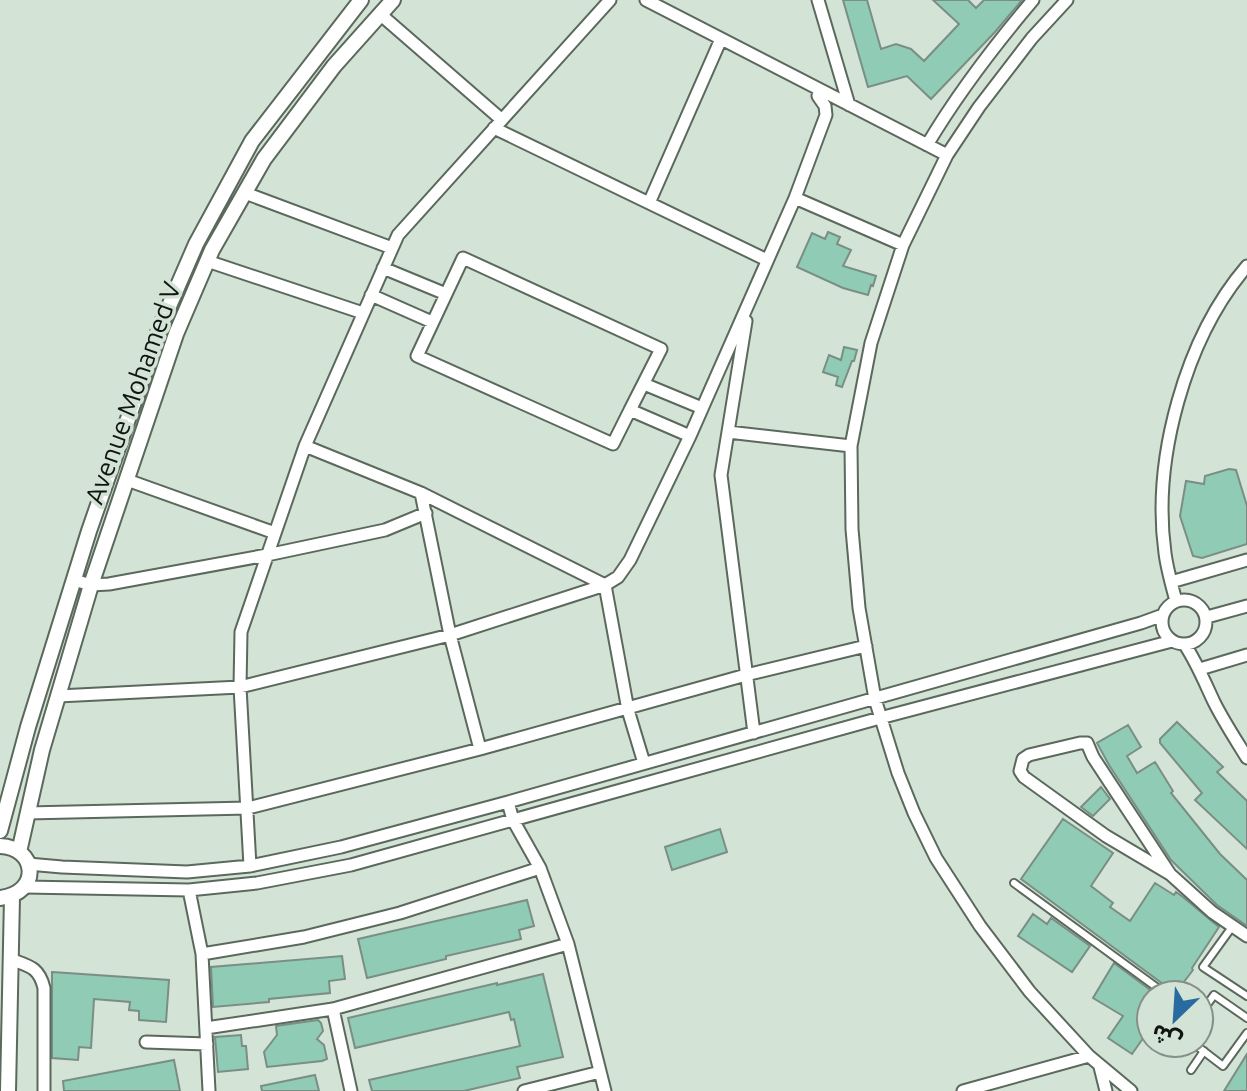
<svg xmlns="http://www.w3.org/2000/svg" width="1247" height="1091" viewBox="0 0 1247 1091" font-family="Ubuntu,'Noto Sans Arabic',sans-serif">
<rect width="100%" height="100%" fill="#d3e3d5"/>
<!-- building -->
<path fill="#90ccb5" stroke="#7a8e86" stroke-width="2" d="M843,0H867L881,49L896,44L911,49L924,61L959,24L933,0H968L976,8L984,0H1022L995,32L931,99L907,76L868,87Z
M828,232L840,237L837,244L851,250L843,266L876,276L873,286L871,285L868,295L843,288L797,267L812,233L825,239Z
M844,347L857,350L854,361H852L842,387L836,385L838,377L823,372L829,355L841,360Z
M1229,469L1236,470L1247,506V544L1202,558L1193,556L1180,516L1186,481L1204,484L1205,476Z
M1177,722L1223,767L1217,772L1247,801V849L1195,800L1202,793L1160,743V739Z
M1128,725L1141,747L1127,756L1137,773L1155,762L1173,791L1171,793L1220,854L1247,880V926L1217,905L1171,860L1109,765L1097,743Z
M1101,787L1110,799L1093,816L1081,807Z
M1063,819L1113,853L1091,886L1113,903L1110,907L1130,921L1155,883L1174,895L1176,892L1183,897L1219,927L1192,968L1193,970L1174,995L1171,990L1021,879Z
M720,829L727,852L672,870L665,847Z
M527,900L534,926L519,930L521,939L446,956V959L367,978L358,939Z
M1033,914L1047,924L1051,918L1090,946L1072,972L1018,936Z
M342,956L345,979L329,981L330,993L269,999V1002L213,1007L211,967Z
M1114,963L1157,995H1151V1027L1132,1054L1108,1038L1123,1016L1093,998Z
M52,972L169,980L166,1022L139,1020V1011L129,1010L130,1002L94,999L91,1048L79,1047L78,1060L52,1058Z
M543,974L563,1057L517,1067L520,1078L464,1091H372L369,1080L520,1046L514,1019L511,1020L509,1012L355,1048L348,1018L497,983V985Z
M318,1020L321,1023L323,1031L317,1039L324,1045L327,1059L322,1061L267,1067L264,1052L277,1035L276,1026Z
M241,1035L242,1046H246L248,1069L218,1072L215,1037Z
M1247,1054V1091H1224Z
M174,1060L180,1091H64L63,1081Z
M315,1075L319,1091H262L261,1086Z"/>
<g fill="none" stroke-linecap="round" stroke-linejoin="round">
<defs>
<path id="service" d="M1014,883L1167,995
M1232,927L1203,967L1247,996
M1199,1016L1214,995L1247,1018
M1193,1043L1223,1066L1247,1033
M1191,1070L1204,1051"/>
<path id="minor" d="M646,0L947,155
M818,0L849,105
M1067,0L1032,38L979,107L947,155L903,245L871,343L851,446L852,529L859,608L875,699L898,773L914,813L936,858L980,926L1030,992L1089,1056L1131,1091
M380,14L502,120
M494,128L767,260
M927,145C958,93 994,46 1033,0
M245,193L392,248
M795,198L903,245
M649,203L721,39
M207,261L363,313
M383,268L446,294
M371,295L432,322
M746,321L721,475L754,733
M644,384L702,408
M630,410L661,349L463,258L417,356L613,444L630,410L690,436
M728,432L851,446
M305,446L421,493L605,585L628,710L644,763
M127,480L275,533
M421,493L450,635L480,749
M74,580L91,585L109,584L267,555L385,530L426,513
M1171,582L1247,560
M1162 622a22 22 0 1 1 44 0a22 22 0 1 1-44 0Z
M1176,601C1172,586 1167,569 1165,553C1152,460 1185,338 1247,266
M1207,617L1247,606
M1185,645C1197,663 1205,683 1214,702C1224,722 1236,740 1247,758
M1200,669L1247,655
M58,696L240,687L450,635L605,585L618,577L630,560L690,436L795,198L826,115L825,106L818,96L819,90
M508,802L513,820L540,868L568,944L605,1091
M27,813L248,808L480,749L746,675L866,646
M28,864L62,867L187,872L250,866L341,847L508,802L1141,623L1163,615
M250,866L240,687L241,632L305,446L398,235L610,0
M1170,874L1093,757L1087,743H1080L1029,755L1023,759L1020,771L1024,777L1106,836L1170,874L1212,912L1247,936
M25,887L189,890L257,883L351,865L880,718L1172,641
M189,890L202,954L209,1091
M202,954L304,937L400,913L540,868
M10,959C29,966 39,967 44,988V1091
M333,1009L351,1091
M206,1028L333,1009L568,944
M146,1042L207,1044
M1100,1067L1106,1091
M524,1091L600,1072
M963,1091L1089,1056"/>
<path id="tertiary" d="M0,831L28,727L89,531L160,327L196,244L252,141L361,0
M0,846C37,847 42,893 0,898
M19,852L42,750L91,585L176,334L212,250L264,159L334,66L393,0
M8,1091L12,897"/>
</defs>
<!-- service casing -->
<use href="#service" stroke="#5b695d" stroke-width="10"/>
<!-- minor casing -->
<use href="#minor" stroke="#5b695d" stroke-width="15"/>
<!-- tertiary casing -->
<use href="#tertiary" stroke="#5b695d" stroke-width="18"/>
<!-- service -->
<use href="#service" stroke="#fff" stroke-width="6"/>
<!-- minor -->
<use href="#minor" stroke="#fff" stroke-width="11"/>
<!-- tertiary -->
<use href="#tertiary" stroke="#fff" stroke-width="14"/>
</g>
<g text-anchor="middle" stroke-width="7" stroke-linejoin="round" paint-order="stroke">
<!-- street labels -->
<g font-size="26" fill="#101511" stroke="#d3e3d5">
<text transform="translate(133 393) rotate(-70)" y="9">Avenue Mohamed V</text>
</g>
</g>
<!-- north arrow -->
<g transform="translate(1175 1019) rotate(205)"><circle r="38" fill="#d3e3d5" stroke="#859187" stroke-width="2"/>
<path d="M0-6L14 30L0 20L-14 30Z" fill="#276ba0"/>
<text y="-12" font-size="22" font-weight="bold" text-anchor="middle" fill="#101511">ش</text>
</g>
</svg>
